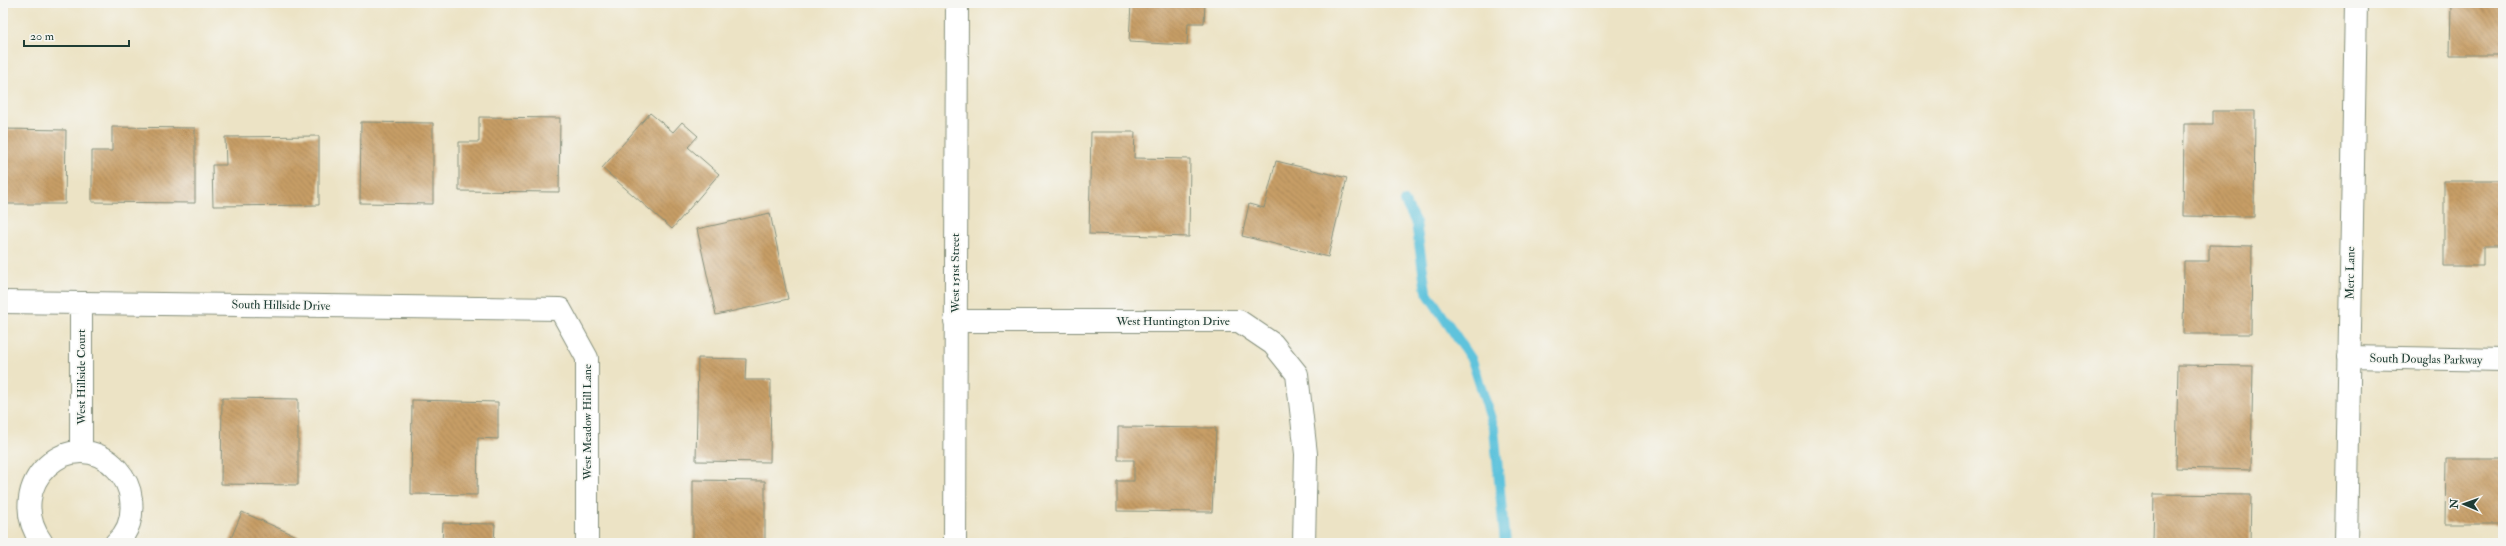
<svg xmlns="http://www.w3.org/2000/svg" width="2506" height="546" viewBox="0 0 2506 546" font-family="'IM FELL Double Pica',serif">
<defs>
<pattern id="building-back-hatch" width="6" height="6" patternUnits="userSpaceOnUse"><rect width="6" height="6" fill="#c79e66"/><path d="M-1 5l2 2M0 0l6 6M5-1l2 2" fill="none" stroke="#a18255"/></pattern>
</defs>
<rect width="100%" height="100%" fill="#f6f6f2"/>
<filter id="ink" filterUnits="userSpaceOnUse"><feTurbulence type="fractalNoise" baseFrequency=".025" numOctaves="2"/><feDisplacementMap in="SourceGraphic" scale="8" xChannelSelector="R" yChannelSelector="G"/><feConvolveMatrix kernelMatrix="1 2 1 2 8 2 1 2 1" color-interpolation-filters="sRGB"/></filter>
<filter id="wash" filterUnits="userSpaceOnUse"><feTurbulence type="fractalNoise" baseFrequency=".012" numOctaves="4" result="noise"/><feDisplacementMap in="SourceGraphic" scale="16" xChannelSelector="R" yChannelSelector="G"/><feGaussianBlur stdDeviation="0.9" result="paint"/><feColorMatrix in="noise" values="0 0 0 0 0 0 0 0 0 0 0 0 0 0 0 0 0 1.4 0 .05"/><feComposite in="paint" operator="in"/></filter>
<g filter="url(#wash)">
<rect width="100%" height="100%" fill="#ece3c5"/>
<g fill="none" stroke-linecap="round" stroke-linejoin="round">
<!-- stream -->
<path stroke="#5ec3dc" stroke-width="10" d="M1405,202L1416,223L1426,291L1472,360L1494,428L1505,543"/>
</g>
<g id="blocks">
<!-- building -->
<path fill="url(#building-back-hatch)" d="M1131,3H1205L1204,23H1188L1187,45L1129,42Z
M2451,3H2503V55H2450Z
M2213,111H2255L2254,217L2183,216L2184,124H2213Z
M650,113L673,132L682,122L698,136L688,147L719,174L672,229L602,168Z
M479,117L560,118L559,192L459,191V142H479Z
M361,122L433,123V204L360,203Z
M112,127L195,128V203L92,202V151H112Z
M3,129L66,130L65,204H3Z
M1091,132H1135L1134,158L1190,159L1189,237L1089,234Z
M319,136V205L213,206L212,165H226L225,137Z
M1276,161L1347,178L1328,257L1242,236L1249,204L1264,208Z
M2444,181H2503V247H2483V266H2444Z
M770,213L788,299L716,315L697,229Z
M2209,245L2252,246L2251,334H2183L2184,261H2209Z
M698,358L746,359L745,380H771L770,462L696,461Z
M2178,365L2253,366L2251,470L2176,468Z
M222,398L298,399V485L221,484Z
M412,400L498,402V439L478,438L477,495L411,494Z
M1118,427L1216,428L1212,512L1117,511V481H1134V460H1118Z
M2446,459H2503V524H2445Z
M693,480L765,481V543H693Z
M2154,494L2251,495L2250,543H2153Z
M242,512L312,543H229Z
M443,523L495,524L494,543H442Z
M1117,540L1198,542V543H1117Z"/>
</g>
</g>
<g filter="url(#ink)">
<use href="#blocks" fill-opacity="0" stroke="#86907c" stroke-width="1"/>
<g fill="none" stroke-linecap="round" stroke-linejoin="round">
<defs>
<path id="minor" d="M3,302L560,309L587,358V543
M955,321H1239L1273,344L1297,374L1306,454L1304,543
M2349,357L2503,360
M81,452V303
M42,543C0,484 73,421 117,469C125,478 130,487 131,499C133,515 129,532 116,543
M955,543L957,3
M2346,543L2356,3"/>
</defs>
<!-- minor casing -->
<use href="#minor" stroke="#86907c" stroke-width="24"/>
<!-- minor -->
<use href="#minor" stroke="#fff" stroke-width="22"/>
</g>
</g>
<g text-anchor="middle" stroke-width="3" stroke-linejoin="round" paint-order="stroke">
<!-- street labels -->
<g font-size="12" fill="#1f3d34" stroke="#f6f6f2">
<text transform="translate(955 273) rotate(-90)" y="4">West 151st Street</text>
<text transform="translate(2350 273) rotate(-89)" y="4">Merc Lane</text>
<text transform="translate(281 305) rotate(1)" y="4">South Hillside Drive</text>
<text x="1173" y="325">West Huntington Drive</text>
<text transform="translate(2426 359) rotate(1)" y="4">South Douglas Parkway</text>
<text transform="translate(81 377) rotate(-90)" y="4">West Hillside Court</text>
<text transform="translate(587 422) rotate(-90)" y="4">West Meadow Hill Lane</text>
</g>
</g>
<!-- margin -->
<rect width="2506" height="546" fill="none" stroke="#f6f6f2" stroke-width="16"/>
<!-- north arrow -->
<g transform="translate(2464 504) rotate(272)" stroke="#f6f6f2" stroke-width="3" paint-order="stroke">
<path d="M0-3L7 15L0 10L-7 15Z" fill="#1f3d34"/>
<text y="-6" font-size="11" font-weight="bold" text-anchor="middle" fill="#1f3d34">N</text>
</g>
<!-- scale -->
<path d="M24 40v6h105v-6" fill="none" stroke="#1f3d34" stroke-width="2"/>
<text x="30" y="40" font-size="12" fill="#1f3d34" stroke="#f6f6f2" stroke-width="3" paint-order="stroke">20 m</text>
</svg>
